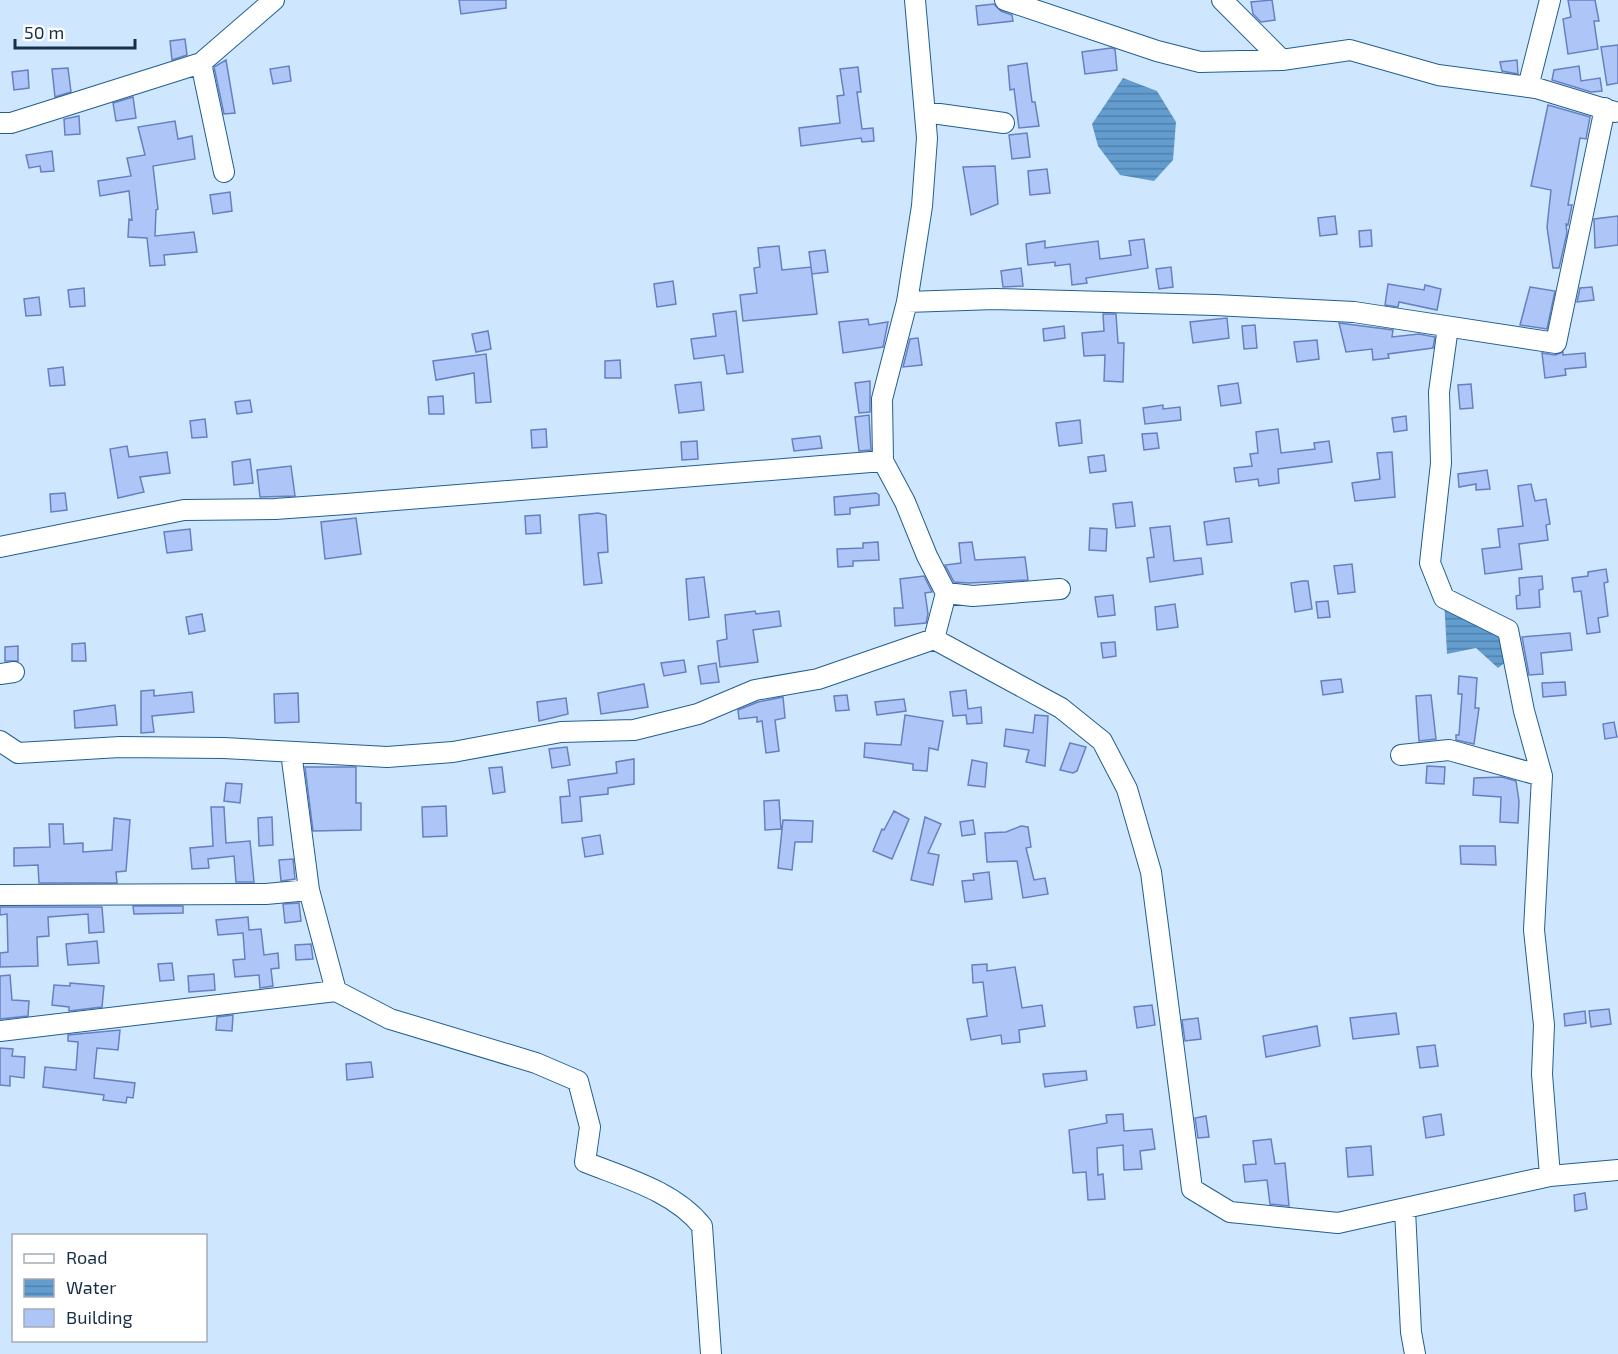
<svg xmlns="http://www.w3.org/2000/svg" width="1618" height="1354" viewBox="0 0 1618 1354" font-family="'Exo 2',sans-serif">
<defs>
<pattern id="water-rules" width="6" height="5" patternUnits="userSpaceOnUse" patternTransform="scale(1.5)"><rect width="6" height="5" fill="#639dcf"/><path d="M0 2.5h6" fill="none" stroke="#5180aa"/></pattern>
</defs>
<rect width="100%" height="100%" fill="#cfe7fe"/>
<!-- water -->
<path fill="url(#water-rules)" d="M1123,78L1157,91L1176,122L1173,160L1154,181L1120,175L1098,146L1092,124Z
M1444,598L1520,651L1498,668L1476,648L1447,654Z"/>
<!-- building -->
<path fill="#aec5f8" stroke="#6680c0" stroke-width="1.5" d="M459,0H506V8L461,14Z
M1272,0L1275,20L1261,22L1253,14L1251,2Z
M1568,0H1595L1599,21H1594L1598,49L1568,54L1563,19L1571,17Z
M994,4L1001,11L1012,15L1013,21L978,25L976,6Z
M185,39L187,55L172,60L170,41Z
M1618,45V83L1607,85L1601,47Z
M1111,48L1115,49L1117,70L1085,74L1082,52Z
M226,60L235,113L224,114L214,67Z
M1517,60L1518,74L1502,71L1500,62Z
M1027,63L1032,102H1035L1039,126L1019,128L1014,89L1010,90L1008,66Z
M289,66L291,81L273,84L270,69Z
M1579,66L1581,81L1600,78L1602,91L1591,92L1552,80L1554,70Z
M858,67L861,92H857L862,129L873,128L874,141L862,142L861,138L801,146L799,128L840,123L837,96L844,95L840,69Z
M68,68L71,92L55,97L52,69Z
M28,70L29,88L14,90L12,72Z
M133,97L136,118L116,121L113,103Z
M1548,105L1590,117L1586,139L1580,138L1568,205H1572L1568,225L1566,224L1567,233L1559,268H1553L1547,227L1551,190L1531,186Z
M79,116L80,134L65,135L64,119Z
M175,121L178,139L192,136L195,159L153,166L158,209L156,210L155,236L194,232L197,252L164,255L165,265L150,266L147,238L128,237L129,219L132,220L129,191L100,196L98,181L131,176L127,158L145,155L138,127Z
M1027,133L1030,157L1012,159L1009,135Z
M52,151L54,171L41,172L40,166L29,168L26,155Z
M995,166L998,204L971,215L963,167Z
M1047,169L1050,193L1030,195L1028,171Z
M230,192L232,211L213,214L210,195Z
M1335,216L1337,234L1320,236L1318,218Z
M1618,216V245L1595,248L1594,219Z
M1371,230L1372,246L1360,247L1359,231Z
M1144,239L1148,268L1086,278L1087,283L1072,285L1070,264L1055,266V262L1028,265L1026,244L1045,241V248L1098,241L1100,259L1131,255L1129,241Z
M779,246L782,270L811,267L817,314L743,321L740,295L757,293L754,268L760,267L758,248Z
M825,250L828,272L812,274L809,252Z
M1171,267L1173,287L1159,289L1156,269Z
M1021,268L1023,286L1003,287L1001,271Z
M673,281L676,304L657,307L654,284Z
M1388,284L1424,290L1425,285L1441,289L1437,310L1399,302L1398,307L1385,305Z
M1530,287L1555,291L1547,329L1520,325Z
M1592,287L1594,300L1577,302L1580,288Z
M84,288L85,306L70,307L68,290Z
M39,297L41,315L26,316L24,299Z
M736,311L743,372L727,374L724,355L694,359L691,339L716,336L713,314Z
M1103,314H1116L1118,343H1124L1123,382L1104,381L1105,355L1084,356L1082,333L1104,331Z
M1227,318L1229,338L1193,343L1190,322Z
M868,319L869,325L888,322L883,347L843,353L839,322Z
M1339,323L1393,330L1392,337L1419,334L1435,337L1433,348L1388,354L1389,358L1373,360L1372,349L1346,352Z
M1255,325L1257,348L1244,349L1242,326Z
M1064,326L1065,338L1044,341L1043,329Z
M488,331L491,349L476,352L472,334Z
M918,338L922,365L903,367L910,339Z
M1317,340L1319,359L1297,362L1294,342Z
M1563,352V355L1585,353L1586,367L1565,369L1566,375L1545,378L1542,353L1555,355Z
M486,354L491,402L476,403L474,373L436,380L433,361Z
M620,360L621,378H605V361Z
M63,367L65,385L50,386L48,369Z
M870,381V412L859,413L855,383Z
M701,382L704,410L679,413L675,385Z
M1238,383L1241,403L1221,406L1218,386Z
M1471,384L1473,408L1460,409L1458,385Z
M443,396L444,414H429L428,397Z
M250,400L252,412L237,414L235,402Z
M1163,405V409L1180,407L1181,420L1145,424L1143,408Z
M869,415L871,450L859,451L855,417Z
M1406,416L1407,430L1394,432L1392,418Z
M205,419L207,437L192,438L190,421Z
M1080,420L1082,443L1059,446L1056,423Z
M546,429L547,447L532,448L531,430Z
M1278,429L1281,453L1315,449L1314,443L1329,441L1332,462L1278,469L1279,483L1259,486L1258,479L1236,482L1234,468L1252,466L1250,454L1258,453L1256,432Z
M1157,433L1159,448L1144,450L1142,434Z
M820,436L822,448L794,451L792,439Z
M697,441L698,459L682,460L681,442Z
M127,446L129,457L167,452L170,473L140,477L144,492L118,498L110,449Z
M1392,452L1395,497L1355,501L1352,483L1380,479L1377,453Z
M1104,455L1106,471L1090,473L1088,457Z
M250,459L253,483L234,485L232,462Z
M291,466L295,496L260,497L257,470Z
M1487,470L1490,489L1476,490V484L1459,487L1458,474Z
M1531,484L1535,501L1546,499L1550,524L1546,525L1548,540L1519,544L1522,569L1485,574L1482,549L1500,547L1498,529L1523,526L1518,486Z
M65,493L67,510L51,512L50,494Z
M876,493L879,495V505L850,508V514L835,515L834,497Z
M1132,502L1135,526L1116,528L1113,504Z
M598,513L606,515L608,552L598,553L602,583L584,585L579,515Z
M540,515L541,533L526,534L525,516Z
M356,518L361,554L325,559L321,522Z
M1229,518L1232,542L1207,545L1204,522Z
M1170,526L1174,561L1201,558L1203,574L1150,582L1147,558L1154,557L1150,528Z
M1090,528L1107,529L1106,551L1089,550Z
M190,529L192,550L167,553L164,532Z
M878,542L879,560L853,561V566L838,567L837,549L863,548V543Z
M972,542L975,560L1025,557L1028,580L969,583L954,582L945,565L961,563L959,543Z
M1352,564L1355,592L1338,594L1334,566Z
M1606,569L1608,582L1604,583L1608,616L1598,618L1600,632L1587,634L1581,591L1574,592L1572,578L1588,576V572Z
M924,576L932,592L925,593L928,614L926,623L895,626L894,608H903L900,579Z
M1542,576L1543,589L1539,590L1540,607L1517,609L1516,596L1520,595L1519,578Z
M704,577L709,617L689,620L686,579Z
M1302,581H1308L1312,609L1295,612L1291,583Z
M1113,595L1115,615L1098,617L1095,597Z
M1328,601L1330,617L1318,618L1316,602Z
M1175,604L1178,627L1157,630L1155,607Z
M755,611L756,614L779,611L781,626L753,630L758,662L720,667L717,641L727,639L725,615Z
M202,614L205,631L189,634L186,617Z
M1570,633L1572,650L1541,653L1543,674L1529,675L1522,637Z
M1115,642L1116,656L1103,658L1101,643Z
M85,643L86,661H72V644Z
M18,646V661H5V647Z
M684,660L686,672L664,676L661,663Z
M716,663L719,682L701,684L698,666Z
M1459,676L1477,678L1475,708H1479L1474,744L1456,740V735H1459L1462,694H1458Z
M1341,679L1343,692L1323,695L1321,681Z
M1565,682L1566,695L1543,697L1542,683Z
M644,684L648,707L601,714L598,693Z
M154,690V696L192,692L194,712L152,716L154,732L141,733V691Z
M966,690L968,709L981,707L982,723L967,724L966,715L953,716L950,692Z
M298,693L299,722L275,723L274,694Z
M847,695L849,710L836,711L834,696Z
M1431,695L1436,739L1419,741L1416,696Z
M783,697L785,718L775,720L779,751L766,753L762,721L757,722V717L739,719L738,710L758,702Z
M566,698L568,714L539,721L537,702Z
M904,699L906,711L877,715L875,702Z
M115,705L117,725L75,728L74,711Z
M905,715L943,721L938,750L929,748L927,771L913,770V764L864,757L865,743L901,745Z
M1035,715L1048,716L1045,766L1026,762L1029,750L1004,746L1006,729L1033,733Z
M1614,722L1617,737L1605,739L1603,724Z
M1070,743L1086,747L1077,771L1073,773L1060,770Z
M567,747L570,765L552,768L549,749Z
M634,759V784L608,788V794L580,797L582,821L562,823L560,797L570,796L568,780L617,773L616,762Z
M972,760L987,763L985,787L968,785Z
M1427,766L1445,767L1444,784L1426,783Z
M305,767H356V803H361V830L313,831Z
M502,767L505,792L493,794L489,768Z
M1502,777L1516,781L1519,801L1518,823L1500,822L1501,797L1473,795L1474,778Z
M226,783L242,784L240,803L224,801Z
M779,800L781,829L765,830L764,801Z
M446,806L447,836L423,837L422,807Z
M211,807H224L226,843L250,841L254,882H236L234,856L208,859L209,868L192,869L190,848L213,846Z
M894,811L909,819L892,859L873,851L882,829L884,830Z
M272,817L273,845L259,846L258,818Z
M925,817L941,824L928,853L939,855L933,885L911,880Z
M114,818L130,820L126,871L116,872L117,883H39L38,865L14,866V848L50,847L49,824H63L64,844L83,843V852L112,850Z
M783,820L813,821L812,842H795L792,870L778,868Z
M973,820L975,834L962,836L960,822Z
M1021,826L1028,827L1031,847L1026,848L1034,880L1045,878L1048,894L1023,898L1017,861L987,862L985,833L1006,832Z
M600,835L603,854L585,857L582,838Z
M1460,846H1495L1496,865L1461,864Z
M293,859L295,879L281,881L279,860Z
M989,872L992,899L965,902L962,881L974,880L973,874Z
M299,903L301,921L285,923L283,904Z
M133,906H183V913L134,914Z
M0,907H102L104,932L89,933L88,914L48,917L49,936L37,937L38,966L0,967V953L8,952L7,914L0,915Z
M248,917L249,930L261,929L264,955L278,953L279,968L271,969L273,986L260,988L259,975L235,977L233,960L245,959L243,933L218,935L216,920Z
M97,941L99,963L68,965L66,944Z
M311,944L313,959L296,960L295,945Z
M172,963L174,980L160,981L158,964Z
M987,964V971L1015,967L1022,1008L1042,1005L1045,1026L1019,1030L1020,1042L1002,1044L1001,1035L971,1040L967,1019L987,1016L983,982L973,983L972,965Z
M214,974L215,990L189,992L188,976Z
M10,975L12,1000L29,1001L28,1016L0,1019V976Z
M70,983L104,986L102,1007L69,1011V1007L52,1005L54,985L70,986Z
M1152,1005L1155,1025L1137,1028L1134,1007Z
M1609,1009L1611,1024L1591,1027L1589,1011Z
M1585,1011L1586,1023L1565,1026L1564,1014Z
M1396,1013L1399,1034L1353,1039L1350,1018Z
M233,1015L232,1031L216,1030L217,1017Z
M1198,1018L1201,1039L1185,1041L1182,1020Z
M1317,1026L1320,1046L1266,1057L1263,1036Z
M120,1030L118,1050L97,1048L94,1078L135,1083L133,1098L127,1097L126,1103L103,1100L104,1095L43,1087L45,1067L76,1070L78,1042L68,1041V1035Z
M1435,1045L1438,1066L1420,1068L1417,1047Z
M0,1048L13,1049L12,1056L25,1057L24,1078L10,1076V1086L0,1085Z
M371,1062L373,1077L347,1080L346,1064Z
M1086,1071L1087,1080L1045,1087L1043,1074Z
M1123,1114L1124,1131L1152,1129L1155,1149L1140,1151L1142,1169L1124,1170L1123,1145L1097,1148L1098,1175L1103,1174L1105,1199L1088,1200L1086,1172L1073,1173L1069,1130L1107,1123L1106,1115Z
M1441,1114L1444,1135L1426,1138L1423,1117Z
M1206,1116L1209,1137L1198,1138L1195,1118Z
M1271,1139L1275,1164L1285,1163L1289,1206L1270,1204L1267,1180L1245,1182L1243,1165L1256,1164L1253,1141Z
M1371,1146L1373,1175L1348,1177L1346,1148Z
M1585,1193L1587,1209L1575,1211L1574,1195Z"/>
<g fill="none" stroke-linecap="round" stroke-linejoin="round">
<defs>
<path id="minor" d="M915,0L927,138L922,206L907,302L882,399L883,461L905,502L927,556L946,593L973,596L1060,589
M1005,0L1157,51L1200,62L1282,60L1350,50L1438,75L1536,88L1615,112
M1222,0L1282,60
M201,63L224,172
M1528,87L1550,0
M925,112L1004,123
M0,123H11L201,63L274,0
M907,302L995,299L1215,305L1354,312L1556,343L1605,108
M1448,327L1439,392L1441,463L1430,563L1444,598L1508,630L1524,711L1542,776L1534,930L1544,1025L1542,1074L1550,1176
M0,547L184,510L275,509L346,504L883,461
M934,639L946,593
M0,674L14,672
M0,741L18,753L120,747L224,748L387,757L453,752L561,732L634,730L698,714L755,690L818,679L934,639L1061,708L1102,741L1127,789L1151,872L1192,1189L1230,1212L1338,1223L1550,1176L1618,1170
M291,752L309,890L336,991L390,1019L536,1063L578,1081L590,1127L585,1162C625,1178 674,1191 702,1226L711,1354
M1401,755L1449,750L1542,776
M0,895L266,894L309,890
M0,1031L336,991
M1405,1210L1411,1332L1415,1354"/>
</defs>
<!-- minor casing -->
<use href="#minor" stroke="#205f91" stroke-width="22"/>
<!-- minor -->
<use href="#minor" stroke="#fff" stroke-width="20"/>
</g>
<!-- legend -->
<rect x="12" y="1234" width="195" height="108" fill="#ffffff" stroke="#a2acb5" stroke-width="1.5"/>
<rect x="24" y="1254" width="30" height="9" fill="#ffffff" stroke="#a2acb5" stroke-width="1.5"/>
<text x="66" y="1264" font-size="18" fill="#173046">Road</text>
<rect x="24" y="1279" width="30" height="18" fill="url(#water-rules)" stroke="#a2acb5" stroke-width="1.5"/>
<text x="66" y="1294" font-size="18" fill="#173046">Water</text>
<rect x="24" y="1309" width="30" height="18" fill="#aec5f8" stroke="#a2acb5" stroke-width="1.5"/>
<text x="66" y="1324" font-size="18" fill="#173046">Building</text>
<!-- scale -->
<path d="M15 39v9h120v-9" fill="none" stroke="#173046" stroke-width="3"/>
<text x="24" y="39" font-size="18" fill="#173046" stroke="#ffffff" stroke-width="4.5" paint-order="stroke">50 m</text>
</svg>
